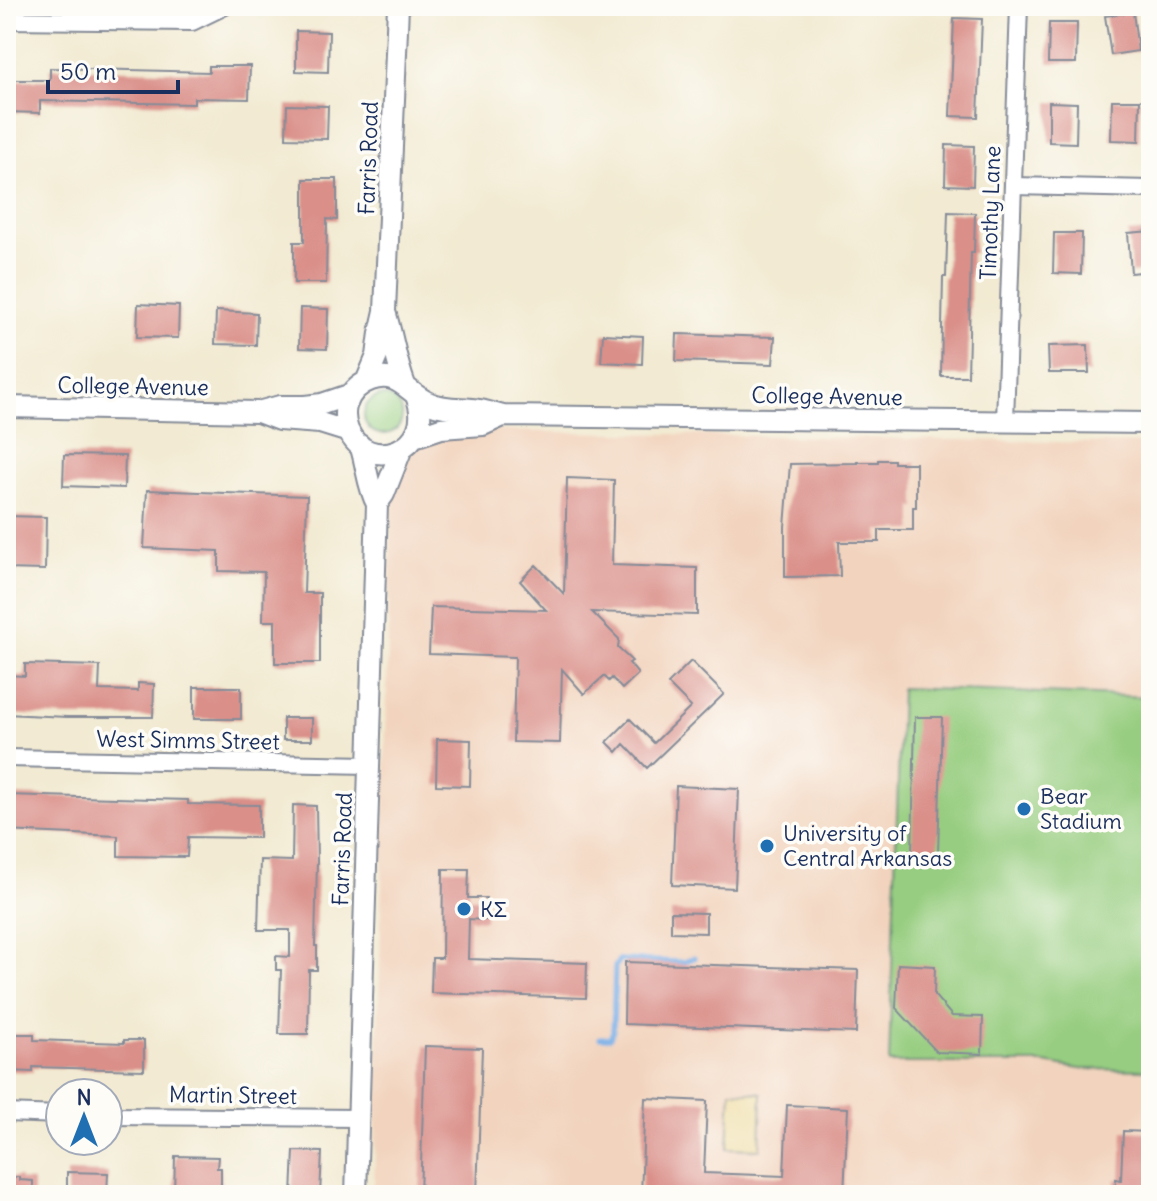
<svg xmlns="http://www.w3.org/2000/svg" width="1157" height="1201" viewBox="0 0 1157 1201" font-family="Delius,sans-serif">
<rect width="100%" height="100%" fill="#fdfcf7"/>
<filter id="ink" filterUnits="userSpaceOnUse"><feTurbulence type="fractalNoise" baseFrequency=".0125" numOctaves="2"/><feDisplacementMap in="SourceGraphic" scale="16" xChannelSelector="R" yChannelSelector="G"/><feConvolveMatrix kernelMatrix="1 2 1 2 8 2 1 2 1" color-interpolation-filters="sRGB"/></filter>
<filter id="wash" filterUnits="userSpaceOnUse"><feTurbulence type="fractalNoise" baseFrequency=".006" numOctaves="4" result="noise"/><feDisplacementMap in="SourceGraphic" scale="32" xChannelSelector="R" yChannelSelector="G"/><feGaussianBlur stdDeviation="1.8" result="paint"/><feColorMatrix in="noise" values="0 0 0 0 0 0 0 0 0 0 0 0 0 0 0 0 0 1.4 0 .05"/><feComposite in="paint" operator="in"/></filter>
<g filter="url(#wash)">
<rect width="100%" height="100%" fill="#f2ead2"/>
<!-- built -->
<path fill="#f2d4be" d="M467,430L1151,444V1195H374L392,496L404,461L412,452L427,439Z"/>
<!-- green -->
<path fill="#97cd80" stroke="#597e6f" stroke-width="2" d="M364 415a19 19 0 1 1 38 0a19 19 0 1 1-38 0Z
M901,688L1151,697V1070L1079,1069L1044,1063H889Z"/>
<!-- sand -->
<path fill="#eeda9e" stroke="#84847e" stroke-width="2" d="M731,1091L762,1093L760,1149L728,1148Z"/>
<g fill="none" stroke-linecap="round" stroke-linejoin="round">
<!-- stream -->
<path stroke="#78afe7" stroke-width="5" d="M600,1038H610L613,1031L615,967L619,960L684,962L694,958"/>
</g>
<g id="blocks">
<!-- building -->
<path fill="#da8f89" d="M1133,12L1138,51L1111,55L1105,16Z
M954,18L982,19L978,117L950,116Z
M1049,23H1077L1076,63H1048Z
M296,31L329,32L328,72L296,71Z
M209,66H250L249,99L194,98V104L40,101V113L6,112V80H50V68L209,72Z
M1112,100H1140L1139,141L1111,140Z
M1049,102L1077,103L1076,143L1049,142Z
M287,105L328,106L327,139L286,138Z
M946,145L974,146L973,186L945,185Z
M304,179H337V220L327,219L326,283H294V242H304Z
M948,212L975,213L974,253H971L968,376H941L943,277H946Z
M1151,231V271L1131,273L1128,233Z
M1054,233H1082L1081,274L1053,273Z
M138,304L179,306L178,338L137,337Z
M300,308L328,309L327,349L299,348Z
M216,311L257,313L256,345L215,344Z
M603,334L643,336L642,364L601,362Z
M677,334L775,337L773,364L676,361Z
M1088,345L1089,373H1049L1048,346Z
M64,455L125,456L124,488L63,486Z
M878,460H894V463H916V507H913V530H879V542H839L840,576L785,577V527L790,464L857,463V462H878Z
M567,478L614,480L612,565L697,568V615L592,612L619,639L618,648L632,661L629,663L638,674L622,689L612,678L609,681L604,676L584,694L562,669L560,743L513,742L515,657L429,654L431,607L546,610L520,581L536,565L564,594Z
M147,490L307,496L304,593H320V663H275V621H263L264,572L219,571V551L144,548Z
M6,516L46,517L45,570L6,569Z
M691,661L724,694L647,768L624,744L617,752L607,742L630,719L654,743L691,707L668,684Z
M25,664L100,666L99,690L138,691V683L154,684L153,717H67L6,714V675L25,676Z
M194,687H241V719H194Z
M915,717H942L938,854L912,853Z
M283,718H312V740H283Z
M437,739L471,740L470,786L436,785Z
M676,786L739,789L735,888L672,885Z
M6,795L188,800V804L259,805V838L188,837L187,857L118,856V836L6,831Z
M293,805L316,806L317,861L315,946H317V970H309L308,1034H279L281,970H276V956L290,957V930H258L260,860L292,861Z
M443,869H469L468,898H486L485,920L469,919L468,959L587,963L586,998L431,993L432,958H442Z
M671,912L706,913V933L671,932Z
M625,962L858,970L856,1033L624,1024Z
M898,964L935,966L934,995L952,1016L983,1017L982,1054L937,1052L896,1008Z
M9,1034H34V1040L124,1043V1040H144V1070L33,1067V1072L8,1071Z
M425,1046L482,1048L477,1195H420Z
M645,1098L707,1101L704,1173L784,1176L787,1105L848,1108L844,1195H641Z
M1123,1131L1151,1132V1195H1115L1116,1179L1121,1180Z
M294,1151L322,1152L320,1195H292Z
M175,1156L218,1157L217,1168H221V1186H216V1195H174Z
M67,1172L108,1173L107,1195H67Z
M6,1177H20V1180L33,1181V1195H6Z"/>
</g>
</g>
<g filter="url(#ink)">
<use href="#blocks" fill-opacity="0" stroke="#868c98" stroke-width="2"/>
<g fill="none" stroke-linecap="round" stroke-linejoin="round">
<defs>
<path id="minor" d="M6,20L192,22L225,6
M1013,186L1151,189
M1005,421L1019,6
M6,758L369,765
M6,1113L60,1115
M108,1116L359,1118"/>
<path id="tertiary" d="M386,315C393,338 396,362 405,385
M366,382L377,356L380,333L385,311L398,6
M416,396C438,450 367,475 348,430C345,422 344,414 346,406C350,393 359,384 371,380C400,370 408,395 430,403C446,410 463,407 479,410C487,411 495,414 503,416L1151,423
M6,407L258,412L280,406H305L322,404L352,394
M258,412L279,420L320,423L349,432
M414,437L441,428L483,425L503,416
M360,445C367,465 367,486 377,504
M356,1195L377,504L384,494L402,448"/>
</defs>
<!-- minor casing -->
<use href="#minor" stroke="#868c98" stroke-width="20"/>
<!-- tertiary casing -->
<use href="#tertiary" stroke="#868c98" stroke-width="24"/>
<!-- minor -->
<use href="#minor" stroke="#fff" stroke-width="16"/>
<!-- tertiary -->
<use href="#tertiary" stroke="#fff" stroke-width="20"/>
</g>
</g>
<!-- markers -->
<g fill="#1f6fb2" stroke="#fdfcf7" stroke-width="3">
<circle cx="1024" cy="809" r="8"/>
<circle cx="767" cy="846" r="8"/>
<circle cx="464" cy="909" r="8"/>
</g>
<g text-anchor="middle" stroke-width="7" stroke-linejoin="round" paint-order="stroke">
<!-- street labels -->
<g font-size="22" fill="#1b2f5e" stroke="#fdfcf7">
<text transform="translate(368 158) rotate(-88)" y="8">Farris Road</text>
<text transform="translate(990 213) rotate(-88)" y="8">Timothy Lane</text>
<text transform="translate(133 386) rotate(1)" y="8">College Avenue</text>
<text transform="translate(827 396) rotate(1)" y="8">College Avenue</text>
<text transform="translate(188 740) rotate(1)" y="8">West Simms Street</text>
<text transform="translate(342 849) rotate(-88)" y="8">Farris Road</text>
<text transform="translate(233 1095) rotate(1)" y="8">Martin Street</text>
</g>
<!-- poi labels -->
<g font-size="22" fill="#1b2f5e" stroke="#fdfcf7" text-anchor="start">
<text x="1040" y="804">Bear<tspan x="1040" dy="25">Stadium</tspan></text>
<text x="783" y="841">University of<tspan x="783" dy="25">Central Arkansas</tspan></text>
<text x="480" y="917">KΣ</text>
</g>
</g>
<!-- margin -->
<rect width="1157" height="1201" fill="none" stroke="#fdfcf7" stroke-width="32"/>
<!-- north arrow -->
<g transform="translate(84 1117)"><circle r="38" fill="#fdfcf7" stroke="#a3aaba" stroke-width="2"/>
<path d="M0-6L14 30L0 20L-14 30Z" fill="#1f6fb2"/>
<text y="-12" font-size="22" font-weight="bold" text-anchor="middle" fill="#1b2f5e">N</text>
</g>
<!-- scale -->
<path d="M48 80v12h130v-12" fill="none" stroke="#1b2f5e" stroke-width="4"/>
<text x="60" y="80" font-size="24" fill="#1b2f5e" stroke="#fdfcf7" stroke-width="6" paint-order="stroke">50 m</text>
</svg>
